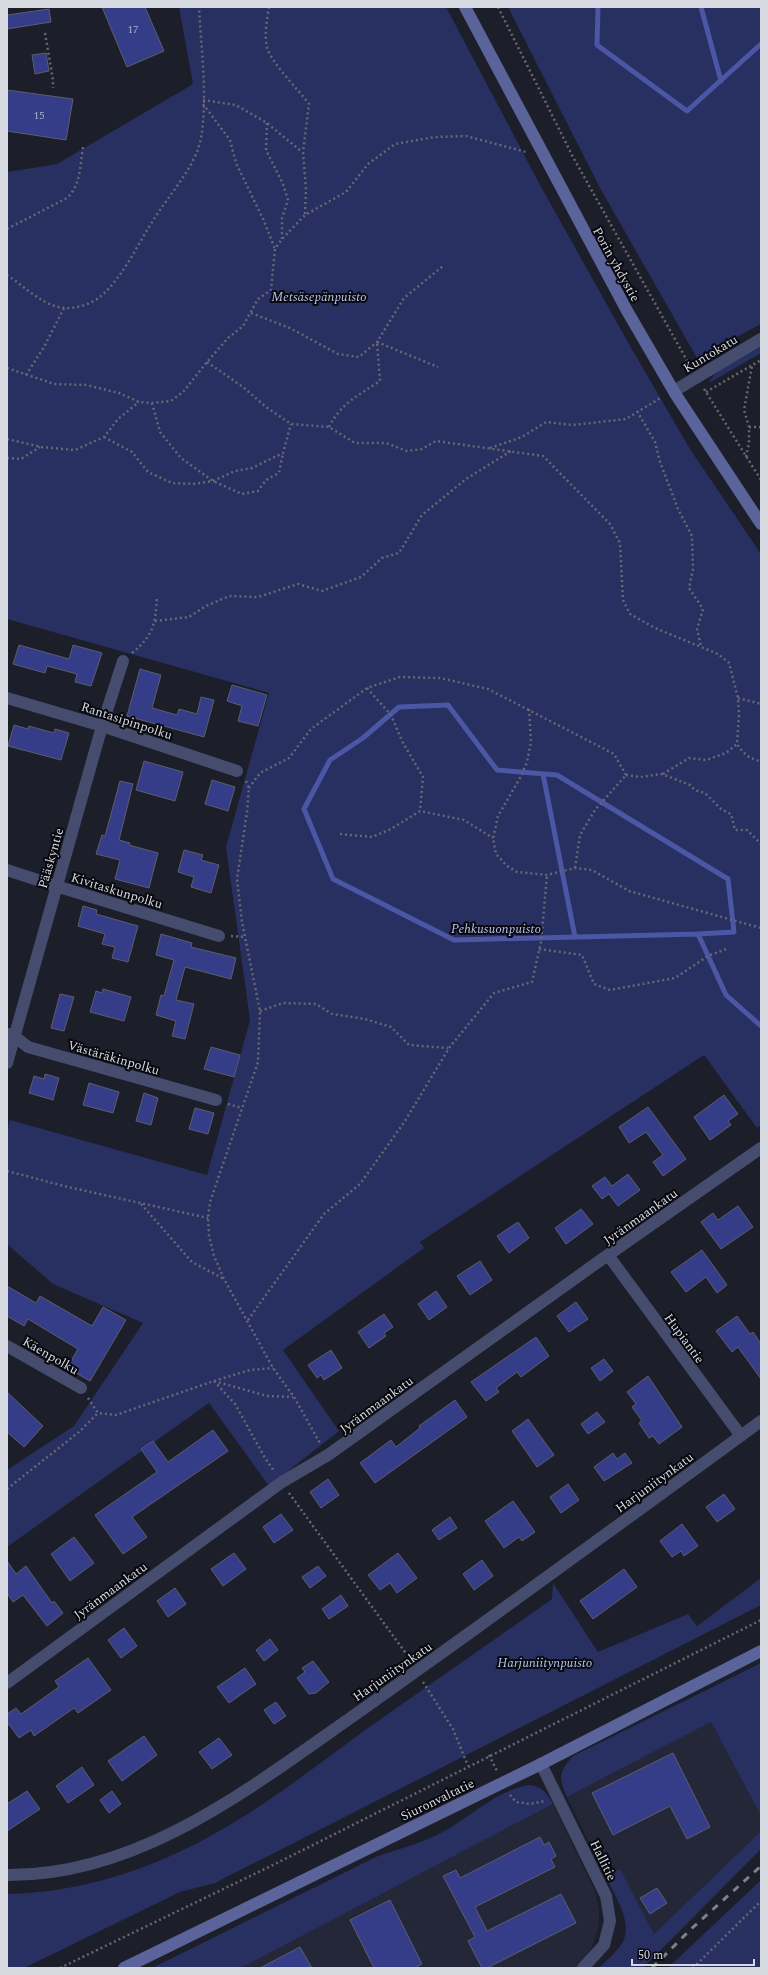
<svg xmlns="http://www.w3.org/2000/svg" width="768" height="1975" viewBox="0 0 768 1975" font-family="Spectral,serif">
<rect width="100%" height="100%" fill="#1c1e2a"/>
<!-- built -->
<path fill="#242738" d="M711,1722L761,1816V1831L654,1934L620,1870L606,1877L567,1797Z
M553,1804L595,1891L599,1910V1925L592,1947L578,1968H241Z"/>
<!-- green -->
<path fill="#282f61" d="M179,7H446L539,183L630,346L690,449L761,554V1125L757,1128L704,1055L420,1242L424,1248L283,1350L339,1431L269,1486L209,1403L7,1547V1470L74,1426L143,1323L53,1284L7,1244V1131L10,1120L207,1175L250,1020L226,847L269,693L7,619V172L57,164L193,84Z
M508,7H761V324L697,358L600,188Z
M761,345V353L709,383C715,367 746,354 761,345Z
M761,1578V1605L215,1883L180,1892L24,1968H7V1894C77,1893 151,1870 212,1835C267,1805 317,1765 368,1728C429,1685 491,1642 552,1599L553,1583L598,1652L688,1614L697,1626Z
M761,1663V1816L711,1722L567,1797C558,1777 559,1772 573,1756Z
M528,1785C542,1786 546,1792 553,1804L241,1968H152L378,1856C403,1848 428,1841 450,1828C476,1812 498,1791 528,1785Z
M761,1831V1849L643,1968H599C606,1961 615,1953 621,1945C635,1925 615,1896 606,1877L620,1869L654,1934Z
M761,1880V1968H668L672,1964Z"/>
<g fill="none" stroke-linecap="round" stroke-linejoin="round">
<!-- stream -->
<path stroke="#4b56a5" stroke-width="5" d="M598,7L597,45L687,111L761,44
M701,7L721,81
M543,774L575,937
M698,934L734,932L728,879L557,775L497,770L448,705L399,707L363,738L330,760L304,809L333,879L454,940L698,934L726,995L761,1026"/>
</g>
<!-- building -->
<path fill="#353c88" stroke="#5b5e6c" d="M102,7H145L164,51L127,67Z
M49,9L51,22L7,29V15Z
M46,53L49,71L35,74L32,55Z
M7,90L73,99L66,140L7,131Z
M19,645L69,659L73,645L102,653L91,686L75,682L77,674L47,666L45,673L13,664Z
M140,669L161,675L152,708L177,715L179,709L197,714L201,697L214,700L204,737L127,716Z
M232,685L267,695L258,726L238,721L242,706L227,701Z
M14,725L28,729L29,726L54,733L55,729L69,733L61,760L8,746Z
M144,761L183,772L175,801L136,790Z
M212,780L235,787L228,811L205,804Z
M120,781L133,784L119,840L130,843L129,845L158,853L149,888L115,879L120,860L96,854L102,835L105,836Z
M184,850L203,855L201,860L219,865L211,893L191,887L194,877L178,872Z
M83,906L97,910L96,914L138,926L128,962L112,958L115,947L102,944L105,934L78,926Z
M161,934L192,943L191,947L236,958L231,979L185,967L176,1000L194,1004L185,1039L172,1036L176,1021L156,1015L161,995L164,996L174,960L156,955Z
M103,989L131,997L124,1021L90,1012L96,991L102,993Z
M60,994L74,997L64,1031L51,1028Z
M211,1047L240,1055L234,1077L204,1069Z
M45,1074L59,1078L53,1100L29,1093L34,1076L44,1079Z
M89,1083L119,1092L113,1113L83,1105Z
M144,1093L158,1098L151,1125L136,1121Z
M724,1095L738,1114L728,1121L731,1125L710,1140L694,1117Z
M648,1107L686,1159L663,1176L653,1162L663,1155L646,1132L629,1143L619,1127Z
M195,1108L214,1113L208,1134L189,1129Z
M628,1174L640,1190L618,1206L609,1194L602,1199L592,1186L605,1177L612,1186Z
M738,1206L753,1227L721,1249L701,1222L713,1213L718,1220Z
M581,1209L593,1224L566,1244L555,1228Z
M518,1222L529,1238L509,1253L497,1236Z
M702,1250L727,1285L717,1293L706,1277L686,1292L671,1272Z
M480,1261L492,1280L470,1295L457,1276Z
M7,1286L36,1303L40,1296L92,1326L103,1307L126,1320L90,1381L67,1368L78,1349L28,1319L24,1326L7,1316Z
M436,1291L447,1307L429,1320L418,1304Z
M576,1302L588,1319L569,1332L557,1316Z
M384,1314L393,1327L384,1333L386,1336L369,1348L358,1332Z
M737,1316L750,1334L753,1332L761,1344V1379L738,1347L732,1352L716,1331Z
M536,1337L549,1356L521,1377L517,1372L496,1388L499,1392L486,1401L471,1382Z
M331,1350L342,1368L324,1380L321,1375L317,1378L308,1365Z
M604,1359L613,1371L600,1381L591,1368Z
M648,1376L682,1427L659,1444L653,1436L649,1438L639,1423L642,1421L632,1407L636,1404L627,1392Z
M7,1392L43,1426L24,1447L7,1432Z
M455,1400L467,1417L375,1483L360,1463L391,1440L396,1447L420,1428L419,1426Z
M597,1412L605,1422L588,1434L581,1424Z
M528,1419L554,1455L537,1467L512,1431Z
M213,1430L228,1451L132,1517L147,1537L123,1554L95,1515L157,1472L141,1449L153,1441L168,1462Z
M613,1453L617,1459L625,1453L632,1463L604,1481L594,1467Z
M328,1479L339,1495L321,1508L310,1492Z
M568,1484L579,1500L561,1513L550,1497Z
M724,1494L735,1509L717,1522L706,1507Z
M513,1501L535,1532L522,1541L519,1537L504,1548L485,1521Z
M281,1514L293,1530L274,1543L263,1527Z
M450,1517L457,1528L439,1540L432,1530Z
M682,1524L698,1546L684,1556L681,1551L672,1557L660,1541Z
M74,1537L94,1563L70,1581L51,1554Z
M234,1553L246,1569L223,1586L211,1569Z
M398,1553L417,1578L397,1593L390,1583L380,1590L368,1575Z
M482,1560L493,1576L474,1590L463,1574Z
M7,1561L16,1574L26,1566L52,1603L54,1601L63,1613L47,1626L23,1595L13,1602L7,1593Z
M318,1566L326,1576L310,1588L302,1577Z
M624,1569L637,1587L593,1619L580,1601Z
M175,1588L186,1604L168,1617L157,1601Z
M341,1595L348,1606L329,1619L322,1609Z
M124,1628L137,1646L121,1658L108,1640Z
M270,1639L278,1650L264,1661L256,1650Z
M88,1658L111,1690L78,1713L74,1708L34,1736L31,1730L19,1738L7,1722V1714L16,1708L21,1714L59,1687L55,1681Z
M313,1661L329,1682L316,1693L309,1694L297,1678L305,1672L302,1668Z
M245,1668L256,1684L229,1703L217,1687Z
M276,1702L286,1716L274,1724L264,1710Z
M144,1736L157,1755L122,1781L108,1761Z
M219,1738L232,1755L212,1769L199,1752Z
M673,1753L710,1827L687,1839L670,1806L613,1835L592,1793Z
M82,1767L94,1785L68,1803L56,1786Z
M27,1791L40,1809L7,1831V1804Z
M112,1791L121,1804L109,1813L100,1800Z
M540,1837L544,1845L549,1842L556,1856L551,1859L555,1867L475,1907L487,1931L561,1894L576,1923L487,1968H482L468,1941L475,1937L443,1876L456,1870L460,1878Z
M657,1888L667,1903L650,1914L640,1898Z
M390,1900L422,1964L414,1968H374L350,1920Z
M300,1947L312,1968H260Z"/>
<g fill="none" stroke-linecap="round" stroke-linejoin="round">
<!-- path -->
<path stroke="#666873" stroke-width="2.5" stroke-dasharray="2 3" stroke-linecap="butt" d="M269,7C267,19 264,35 267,47C271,63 298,89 309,104L303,152L306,190L305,214
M498,7L573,157L690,366
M45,33L53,80V88
M203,100L236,105L267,123L302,152
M203,104L230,140L236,163L264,221L275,249
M267,123L266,150L283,184L288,200L282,218V239
M7,229L67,198C81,185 80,165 83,147
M7,275C24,286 43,306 64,308C75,309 92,304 101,296C124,276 137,245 154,219C169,195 196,166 201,138C208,97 201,48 199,7
M251,313L290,328L338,354L359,357L377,342L404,298L443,266
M377,342L438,367
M207,362L243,387L266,407L291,424L329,427L355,443H386L407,451L422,449L436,441L543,456L610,524L620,543L623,600L630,614L655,628L718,654L729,663L738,698L739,715L737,744L742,751L749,757L761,762
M7,368L54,384L86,385L119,393L139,402L152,403L171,401L183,392L207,362L228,338L243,326L258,299L271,290L275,249L282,239L305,215L346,192L368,164L395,144L435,137L466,136L526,152
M26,375L44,347L64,308
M704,389L761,480
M706,392L761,360
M152,403L160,432L181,458L213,481L242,494L258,491L266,480L279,473L283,453
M637,411L655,442L660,462L678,509L692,536L693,569L689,588L703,609L697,629L701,646
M329,427C341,403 359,395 380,381L377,342
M749,427H761
M104,437L132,452L148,472L172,483L193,484L213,481L235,471L252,468L283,453L291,424
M7,439L41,447L75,450L104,437L118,419L139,402
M490,448L522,437L546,422L573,425L626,419L662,397
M746,457L749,443V427L744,410L752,366
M7,458L21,459L40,447
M155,621L189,617L206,606L229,596L258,597L298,584L322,591L361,577L382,558L399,553L422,515L466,479L511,451
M132,653C154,635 155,624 157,597
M367,688L391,715L402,741L423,777L420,811
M738,698L761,704
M529,709L531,742L527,762L520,778L498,816L493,838L496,854L507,866L517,872L547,875L575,868L592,870L629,891L761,928
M663,774L689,758L706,760L726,753L737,744
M626,775L640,777L662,774L690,785L695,790L705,793L721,809L731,814L735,830H747L761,844
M246,781L249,788L247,812L237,879L242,922L260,1011L258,1062L210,1202L208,1218L209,1236L214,1256L224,1279L273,1368L294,1397L321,1445
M249,788L260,773L289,758L311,729L367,688L400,677L440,678L488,689L614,754L626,775
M340,834L372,837L391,829L420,811L464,820L493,838
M575,868L580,835L595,810L626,775
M231,936L245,937
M539,949L582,955L594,984L610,990L675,978L708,956L726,949
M260,1011L283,1003L316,1004L332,1014L365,1019L391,1027L409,1045L448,1048
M228,1104L242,1108
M7,1171L68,1187L208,1218
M141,1204L192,1262L224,1279
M248,1320L324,1214L360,1184L405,1121L449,1048L494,993L532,982L541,942L547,875
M214,1381L235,1404L265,1458L274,1471
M214,1381L267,1396L293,1397
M88,1398L98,1413L116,1415L214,1381L250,1370L273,1368
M7,1489L79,1432L98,1413
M289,1493L410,1659
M423,1682L453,1729L468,1766
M489,1755L497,1771
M510,1795L516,1802L530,1804L545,1801
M60,1968L271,1866L761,1620
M693,1968L761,1901"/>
<!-- street -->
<path stroke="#454c6d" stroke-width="12" d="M674,391L761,339
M7,698L102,726L237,771
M7,870L56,886L219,936
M8,1034L14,1036L28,1047L216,1100
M7,1063L102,726L123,661
M608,1255L741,1436
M7,1346L81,1388
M7,1683L282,1482L328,1455L598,1262L761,1148
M541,1764L606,1896L610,1921L604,1945L583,1968
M7,1875C129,1876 233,1801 329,1733C378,1699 426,1664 475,1629C570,1560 666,1491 761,1421"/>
<!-- secondary -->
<path stroke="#5a649a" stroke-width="12" d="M465,7L626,309L676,395L761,524
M124,1968L541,1764L761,1651"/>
<!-- rail -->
<path stroke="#7f818a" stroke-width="3" stroke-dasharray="7 7" stroke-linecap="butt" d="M652,1968L690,1930L761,1866"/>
</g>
<g text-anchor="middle" stroke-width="4" stroke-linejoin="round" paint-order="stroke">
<!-- number labels -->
<g font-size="11" fill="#afb2cc">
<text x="133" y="33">17</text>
<text x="39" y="119">15</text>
</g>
<!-- street labels -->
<g font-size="13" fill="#d8dae2" stroke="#08090e">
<text transform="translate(617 264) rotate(61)" y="5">Porin yhdystie</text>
<text transform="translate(710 353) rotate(-31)" y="5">Kuntokatu</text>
<text transform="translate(127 720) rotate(18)" y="5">Rantasipinpolku</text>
<text transform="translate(50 858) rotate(-74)" y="5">Pääskyntie</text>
<text transform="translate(117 890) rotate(17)" y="5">Kivitaskunpolku</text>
<text transform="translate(114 1057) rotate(16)" y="5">Västäräkinpolku</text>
<text transform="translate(640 1216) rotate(-35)" y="5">Jyränmaankatu</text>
<text transform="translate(685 1338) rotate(54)" y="5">Hupiantie</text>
<text transform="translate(51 1355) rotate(30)" y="5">Käenpolku</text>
<text transform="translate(376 1404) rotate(-36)" y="5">Jyränmaankatu</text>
<text transform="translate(654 1482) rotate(-36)" y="5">Harjuniitynkatu</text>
<text transform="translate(110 1590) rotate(-36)" y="5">Jyränmaankatu</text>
<text transform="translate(392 1671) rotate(-35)" y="5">Harjuniitynkatu</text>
<text transform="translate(437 1799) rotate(-26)" y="5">Siuronvaltatie</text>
<text transform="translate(604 1860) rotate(64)" y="5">Hallitie</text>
</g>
<!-- park labels -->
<g font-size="13" font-style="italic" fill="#b9c3ee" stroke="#08090e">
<text x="319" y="301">Metsäsepänpuisto</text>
<text x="496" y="933">Pehkusuonpuisto</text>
<text x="545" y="1667">Harjuniitynpuisto</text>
</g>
</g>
<!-- border -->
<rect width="768" height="1975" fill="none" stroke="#d8dae2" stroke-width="16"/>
<!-- scale -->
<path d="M632 1959v6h122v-6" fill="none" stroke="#d8dae2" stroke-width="2"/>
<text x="638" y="1959" font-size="12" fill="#d8dae2" stroke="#08090e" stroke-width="3" paint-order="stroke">50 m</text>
</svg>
